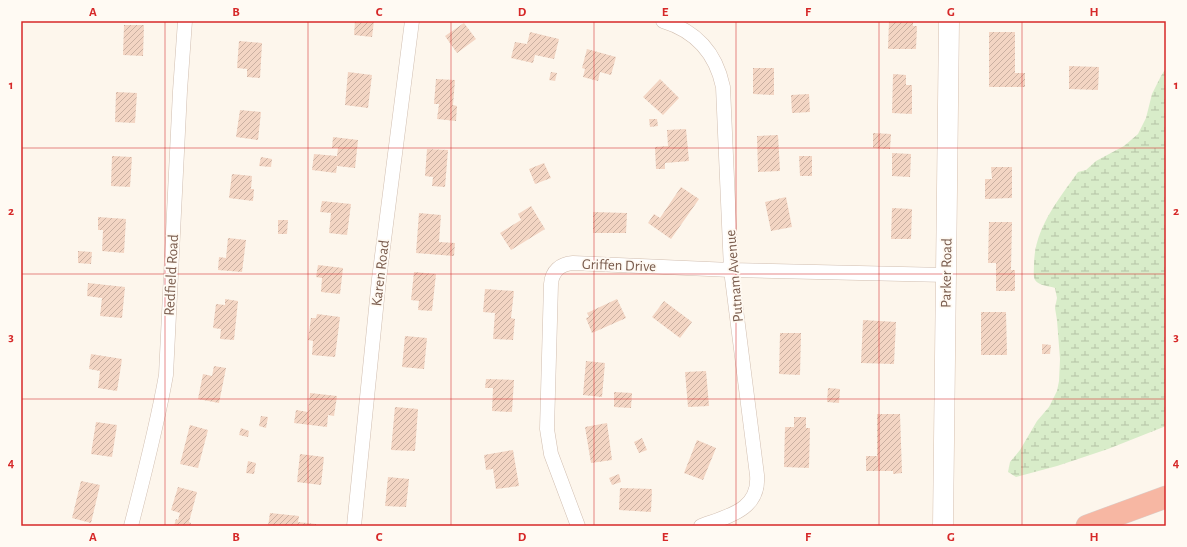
<svg xmlns="http://www.w3.org/2000/svg" width="1187" height="547" viewBox="0 0 1187 547" font-family="'Alegreya Sans',sans-serif">
<defs>
<pattern id="wetland-marsh" width="20" height="14" patternUnits="userSpaceOnUse"><rect width="20" height="14" fill="#d8ecc9"/><path d="M1 5h8M5 5V1M11 12h8M15 12V8" fill="none" stroke="#b4c2a5"/></pattern>
<pattern id="building-hatch" width="6" height="6" patternUnits="userSpaceOnUse"><rect width="6" height="6" fill="#f3d5c3"/><path d="M-1 1l2-2M0 6l6-6M5 7l2-2" fill="none" stroke="#cab0a1"/></pattern>
</defs>
<rect width="100%" height="100%" fill="#fdf6ec"/>
<!-- wetland -->
<path fill="url(#wetland-marsh)" d="M1166,68V426L1108,449L1057,466L1016,477L1008,472L1010,462L1020,450L1037,421L1049,407L1057,391L1059,381L1060,359L1057,320L1055,308L1057,298L1055,288C1050,286 1039,286 1035,280C1033,276 1034,270 1034,265C1034,229 1058,200 1078,172L1086,170L1096,161L1124,146L1138,134L1146,118L1152,94L1161,76Z"/>
<!-- building -->
<path fill="url(#building-hatch)" d="M355,21H374L372,37L354,35Z
M889,21H913V26H917L916,49H888Z
M464,23L476,39L457,53L445,36Z
M124,25H144L143,56L123,55Z
M530,32L559,39L554,59L535,55L533,63L511,58L515,42L527,44Z
M989,32H1015V73H1025V87H989Z
M239,41L262,43L260,78L247,77V69L237,68Z
M587,49L616,57L611,75L600,72L598,81L583,77L585,69L582,68Z
M1069,66L1099,67L1098,90L1069,89Z
M753,68H774V95L753,94Z
M348,72L372,75L368,108L345,105Z
M551,72L557,73L555,81L549,80Z
M893,74L906,75V85H912V114L892,113Z
M436,79L455,80L453,105L457,106L456,121L437,119L439,104H434Z
M660,79L679,98L663,115L643,97Z
M116,92L137,93L135,123L115,122Z
M809,94L810,112L792,113L791,95Z
M240,110L261,112L258,140L236,137Z
M649,119H657L658,126L650,127Z
M686,129L689,161L665,163V169H656L655,147L668,146L667,130Z
M873,133L891,134L890,149L873,148Z
M778,135L780,171L758,172L757,136Z
M333,137L358,140L355,168L337,166L336,173L312,170L314,154L337,156L338,148H332Z
M427,149L448,150L445,187L432,186L433,177L425,176Z
M892,153L911,154L910,177L892,176Z
M112,156L132,157L130,187L111,186Z
M799,156H812V176H800Z
M261,157L272,159L271,167L259,166Z
M544,163L551,178L535,184L529,169Z
M991,167H1012V198L985,199V179H992Z
M232,174L252,176L251,189H254L253,201L229,198Z
M681,187L699,199L671,239L648,223L654,214L660,218Z
M786,197L792,227L771,231L765,202Z
M322,201L351,204L347,235L329,233L331,213L320,212Z
M531,206L545,229L511,250L500,233L521,220L518,214Z
M892,208L912,209L911,239H891Z
M593,212L627,213L626,233H593Z
M419,213L441,215L439,242L455,243L454,256L416,253Z
M98,217L126,219L124,253L102,251L103,230H98Z
M278,220H288L287,234H278Z
M989,222H1012L1011,270H1015V291H996V263H988Z
M228,238L246,240L242,272L218,270L219,257L226,258Z
M78,251L92,252L91,264L78,263Z
M318,265L343,268L340,294L321,292L322,278L316,277Z
M414,272L436,274L432,311L418,310L419,301L411,300Z
M88,283L125,287L122,318L100,316L102,298L87,296Z
M485,289L514,291L511,318L515,319L513,340L493,339L495,313L483,312Z
M225,299L238,301L234,340L220,339L221,329L213,328L216,304L225,305Z
M617,299L626,318L592,333L586,318L589,317L587,313Z
M664,301L692,322L680,338L652,317Z
M981,312H1006L1007,355H981Z
M317,314L340,317L335,357L312,355L313,341L308,340L311,318H316Z
M863,320L896,322L894,364L861,363Z
M780,333H801L800,375L779,374Z
M405,336L427,338L424,369L402,367Z
M1042,344L1051,345L1050,354H1042Z
M91,354L122,359L117,391L98,388L100,371L89,369Z
M586,361L605,363L602,397L583,395Z
M214,366L226,368L219,403L198,399L203,374L212,376Z
M706,371L709,406L688,407L685,372Z
M486,379L514,380L512,412L492,411L493,388H485Z
M828,388L840,389L839,403L827,402Z
M614,392L632,393L631,408L614,407Z
M310,393L337,396L334,416L328,415L327,427L294,423L296,410L308,412Z
M395,407L418,409L415,451L391,450Z
M877,414H900L902,473L893,474V471H866V456H877Z
M261,416L268,417L266,428L259,426Z
M794,417H806V428H810L809,468L784,467L785,427H794Z
M96,422L117,425L112,457L91,454Z
M607,423L612,460L591,463L585,427Z
M190,425L208,430L198,468L180,464Z
M241,428L249,431L248,437L239,435Z
M642,438L647,450L639,453L634,442Z
M697,440L716,448L703,480L684,473Z
M513,450L519,486L496,489L493,469L486,470L484,455Z
M300,454L324,457L321,485L297,482Z
M248,461L256,463L254,474L246,473Z
M619,474L621,482L612,485L609,478Z
M388,477L409,479L406,507L385,506Z
M81,481L100,485L91,523L72,518Z
M178,487L197,492L189,522L191,523L190,526H174L176,519L178,520L180,513L171,510Z
M620,488L652,489L651,512L619,510Z
M270,513L299,516L298,522L316,524V526H268Z"/>
<g fill="none" stroke-linecap="round" stroke-linejoin="round">
<defs>
<path id="street" d="M663,21C696,31 716,53 723,87L731,270L757,475C760,510 728,516 701,526
M131,526C144,476 157,426 166,375L180,91L185,21
M354,526L379,279L412,21
M578,526L551,454L547,429L551,284C552,271 560,264 573,263L731,270L946,275"/>
<path id="secondary" d="M943,526L949,21"/>
<path id="highway" d="M1087,526L1166,497"/>
</defs>
<!-- street casing -->
<use href="#street" stroke="#d1beb0" stroke-width="15"/>
<!-- secondary casing -->
<use href="#secondary" stroke="#d6c0b0" stroke-width="21"/>
<!-- highway casing -->
<use href="#highway" stroke="#dad1cd" stroke-width="23"/>
<!-- street -->
<use href="#street" stroke="#fff" stroke-width="14"/>
<!-- secondary -->
<use href="#secondary" stroke="#fff" stroke-width="20"/>
<!-- highway -->
<use href="#highway" stroke="#f7b7a3" stroke-width="22"/>
</g>
<!-- grid -->
<path fill="none" stroke="#d62828" stroke-width="1" stroke-opacity="0.55" d="M165,21V526M308,21V526M451,21V526M594,21V526M736,21V526M879,21V526M1022,21V526M21,148H1166M21,274H1166M21,399H1166"/>
<g text-anchor="middle" stroke-width="3.5" stroke-linejoin="round" paint-order="stroke">
<!-- street labels -->
<g font-size="15" fill="#7a5c4d" stroke="#fffaf3">
<text transform="translate(619 265) rotate(2)" y="5">Griffen Drive</text>
<text transform="translate(380 273) rotate(-83)" y="5">Karen Road</text>
<text transform="translate(946 273) rotate(-89)" y="5">Parker Road</text>
<text transform="translate(171 275) rotate(-87)" y="5">Redfield Road</text>
<text transform="translate(734 276) rotate(-95)" y="5">Putnam Avenue</text>
</g>
</g>
<!-- border -->
<rect width="1187" height="547" fill="none" stroke="#fffaf3" stroke-width="44"/>
<rect x="22" y="22" width="1143" height="503" fill="none" stroke="#d62828" stroke-width="1.5"/>
<g font-size="13" text-anchor="middle" font-weight="bold" fill="#d62828">
<text x="93" y="16">A</text>
<text x="236" y="16">B</text>
<text x="379" y="16">C</text>
<text x="522" y="16">D</text>
<text x="665" y="16">E</text>
<text x="808" y="16">F</text>
<text x="951" y="16">G</text>
<text x="1094" y="16">H</text>
<text x="11" y="89">1</text>
<text x="1176" y="89">1</text>
<text x="11" y="215">2</text>
<text x="1176" y="215">2</text>
<text x="11" y="341">3</text>
<text x="1176" y="341">3</text>
<text x="11" y="467">4</text>
<text x="1176" y="467">4</text>
<text x="93" y="541">A</text>
<text x="236" y="541">B</text>
<text x="379" y="541">C</text>
<text x="522" y="541">D</text>
<text x="665" y="541">E</text>
<text x="808" y="541">F</text>
<text x="951" y="541">G</text>
<text x="1094" y="541">H</text>
</g>
</svg>
